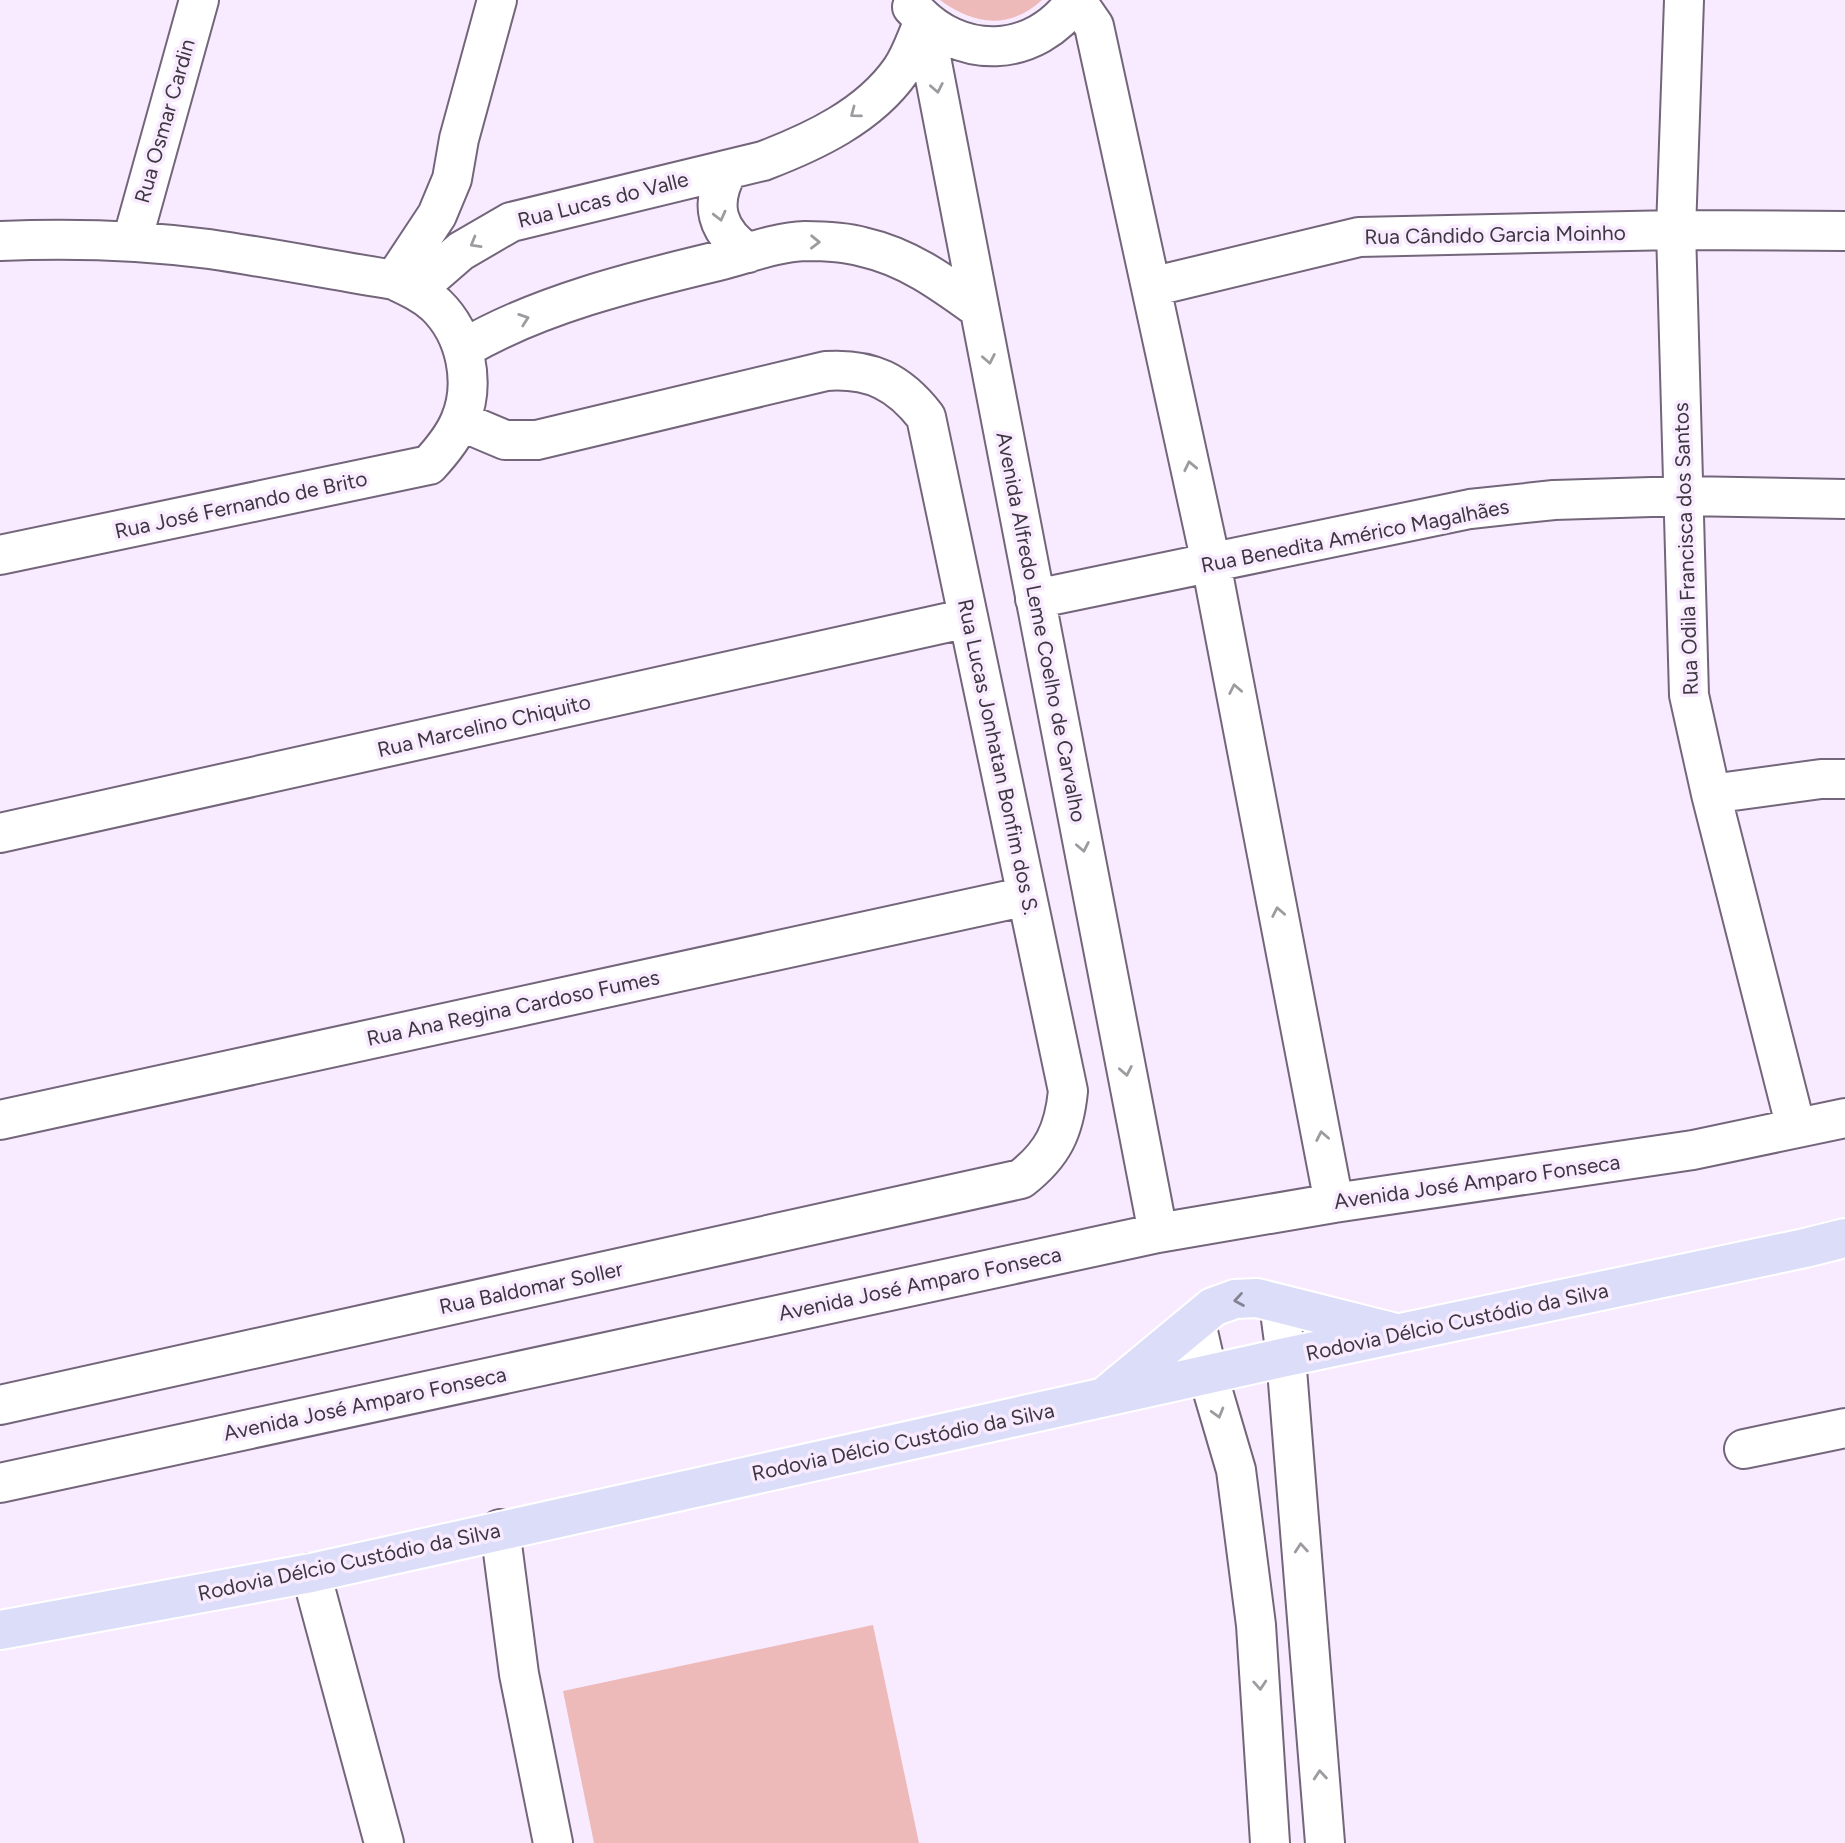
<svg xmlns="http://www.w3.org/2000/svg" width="1845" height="1843" viewBox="0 0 1845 1843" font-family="Figtree,sans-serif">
<rect width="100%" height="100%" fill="#f9ebff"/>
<!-- green -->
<path fill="#edbab9" d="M940,0H1042C1009,30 974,25 940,0Z
M873,1625L919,1843H594L563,1691Z"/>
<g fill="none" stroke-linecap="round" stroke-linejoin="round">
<defs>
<path id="minor" d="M1076,0L1094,26L1211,563L1334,1203
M1684,0L1676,230L1689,695L1711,794L1796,1128
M912,7C959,62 1035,59 1076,0
M924,21L1158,1233
M728,170C709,204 716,231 748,253
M0,241C70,238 140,240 209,249C271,258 332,270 394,280C409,287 424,294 436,305C466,334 476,383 460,421C453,438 441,452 429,465L0,555
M132,241L199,0
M394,280L437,215L452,179L459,139L497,0
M1151,287L1359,237L1676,230L1845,231
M416,290L461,251L511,222L763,161C813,142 869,116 901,70C911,56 917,36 924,21
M463,349C537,305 634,281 718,261C746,254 776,242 805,241C824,241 845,242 863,247C908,257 943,283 979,309
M1035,599L1470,509L1554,500L1684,496L1845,499
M1711,794L1821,779H1845
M0,833L968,618
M0,1120L1027,896
M1279,1304L1286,1357L1325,1843
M1196,1323L1208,1375L1236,1470L1256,1625L1270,1843
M0,1405L1021,1179C1053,1154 1064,1131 1068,1091L926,417C899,382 871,368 826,371L537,440H505L460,421
M1744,1449L1845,1428
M0,1483L1158,1233L1334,1203L1693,1150L1845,1118
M500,1529L519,1674L553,1843
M311,1573L384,1843"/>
<path id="major" d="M1108,1394L1213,1307L1235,1299L1257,1298L1392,1332
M0,1630L311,1573L1286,1357L1805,1248L1845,1238"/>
</defs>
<!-- minor casing -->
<use href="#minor" stroke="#73657a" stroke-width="42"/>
<!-- major casing -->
<use href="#major" stroke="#fff" stroke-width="42"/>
<!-- minor -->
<use href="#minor" stroke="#fff" stroke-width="38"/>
<!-- major -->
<use href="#major" stroke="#dcddf9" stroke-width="38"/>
</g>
<!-- one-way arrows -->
<defs><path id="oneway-chevron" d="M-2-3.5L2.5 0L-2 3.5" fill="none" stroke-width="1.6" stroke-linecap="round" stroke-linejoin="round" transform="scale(1.75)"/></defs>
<g stroke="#9e9ba0">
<use href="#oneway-chevron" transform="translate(937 88) rotate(79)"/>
<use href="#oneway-chevron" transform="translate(855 113) rotate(143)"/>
<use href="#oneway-chevron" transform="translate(720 216) rotate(76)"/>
<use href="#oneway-chevron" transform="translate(815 242) rotate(1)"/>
<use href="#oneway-chevron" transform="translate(475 243) rotate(150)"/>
<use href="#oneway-chevron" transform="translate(524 319) rotate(-19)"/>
<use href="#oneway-chevron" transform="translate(989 359) rotate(79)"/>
<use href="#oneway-chevron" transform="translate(1190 466) rotate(-102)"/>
<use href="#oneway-chevron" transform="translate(1235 689) rotate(-101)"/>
<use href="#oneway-chevron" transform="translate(1083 847) rotate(79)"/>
<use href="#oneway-chevron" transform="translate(1278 912) rotate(-101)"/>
<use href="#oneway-chevron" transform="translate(1126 1071) rotate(79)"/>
<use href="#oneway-chevron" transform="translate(1322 1136) rotate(-101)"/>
<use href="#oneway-chevron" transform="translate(1218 1413) rotate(74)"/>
<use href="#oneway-chevron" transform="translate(1301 1548) rotate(-95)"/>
<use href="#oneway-chevron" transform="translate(1260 1685) rotate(86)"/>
<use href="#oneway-chevron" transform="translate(1320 1775) rotate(-95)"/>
</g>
<use stroke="#858293" href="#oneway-chevron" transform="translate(1239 1300) rotate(171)"/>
<g text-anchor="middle" stroke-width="7" stroke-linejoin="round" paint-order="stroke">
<!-- street labels -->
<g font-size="21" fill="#3d3740" stroke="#f9ebff">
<text transform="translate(165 121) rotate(-74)" y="7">Rua Osmar Cardin</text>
<text transform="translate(603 200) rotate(-14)" y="7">Rua Lucas do Valle</text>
<text transform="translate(1495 235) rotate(-1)" y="7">Rua Cândido Garcia Moinho</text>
<text transform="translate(241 505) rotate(-12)" y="7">Rua José Fernando de Brito</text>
<text transform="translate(1355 536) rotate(-11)" y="7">Rua Benedita Américo Magalhães</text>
<text transform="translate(1686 549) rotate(-92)" y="7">Rua Odila Francisca dos Santos</text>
<text transform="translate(1041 627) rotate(79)" y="7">Avenida Alfredo Leme Coelho de Carvalho</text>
<text transform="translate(484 726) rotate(-13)" y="7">Rua Marcelino Chiquito</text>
<text transform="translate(998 757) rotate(78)" y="7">Rua Lucas Jonhatan Bonfim dos S.</text>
<text transform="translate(513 1008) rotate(-12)" y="7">Rua Ana Regina Cardoso Fumes</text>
<text transform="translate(1477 1182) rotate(-8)" y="7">Avenida José Amparo Fonseca</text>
<text transform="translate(920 1284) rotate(-12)" y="7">Avenida José Amparo Fonseca</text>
<text transform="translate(531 1288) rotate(-12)" y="7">Rua Baldomar Soller</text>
<text transform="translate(1457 1322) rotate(-12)" y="7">Rodovia Délcio Custódio da Silva</text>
<text transform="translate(365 1404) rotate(-12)" y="7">Avenida José Amparo Fonseca</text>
<text transform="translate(903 1442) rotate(-12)" y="7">Rodovia Délcio Custódio da Silva</text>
<text transform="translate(349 1562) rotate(-12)" y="7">Rodovia Délcio Custódio da Silva</text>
</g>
</g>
</svg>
